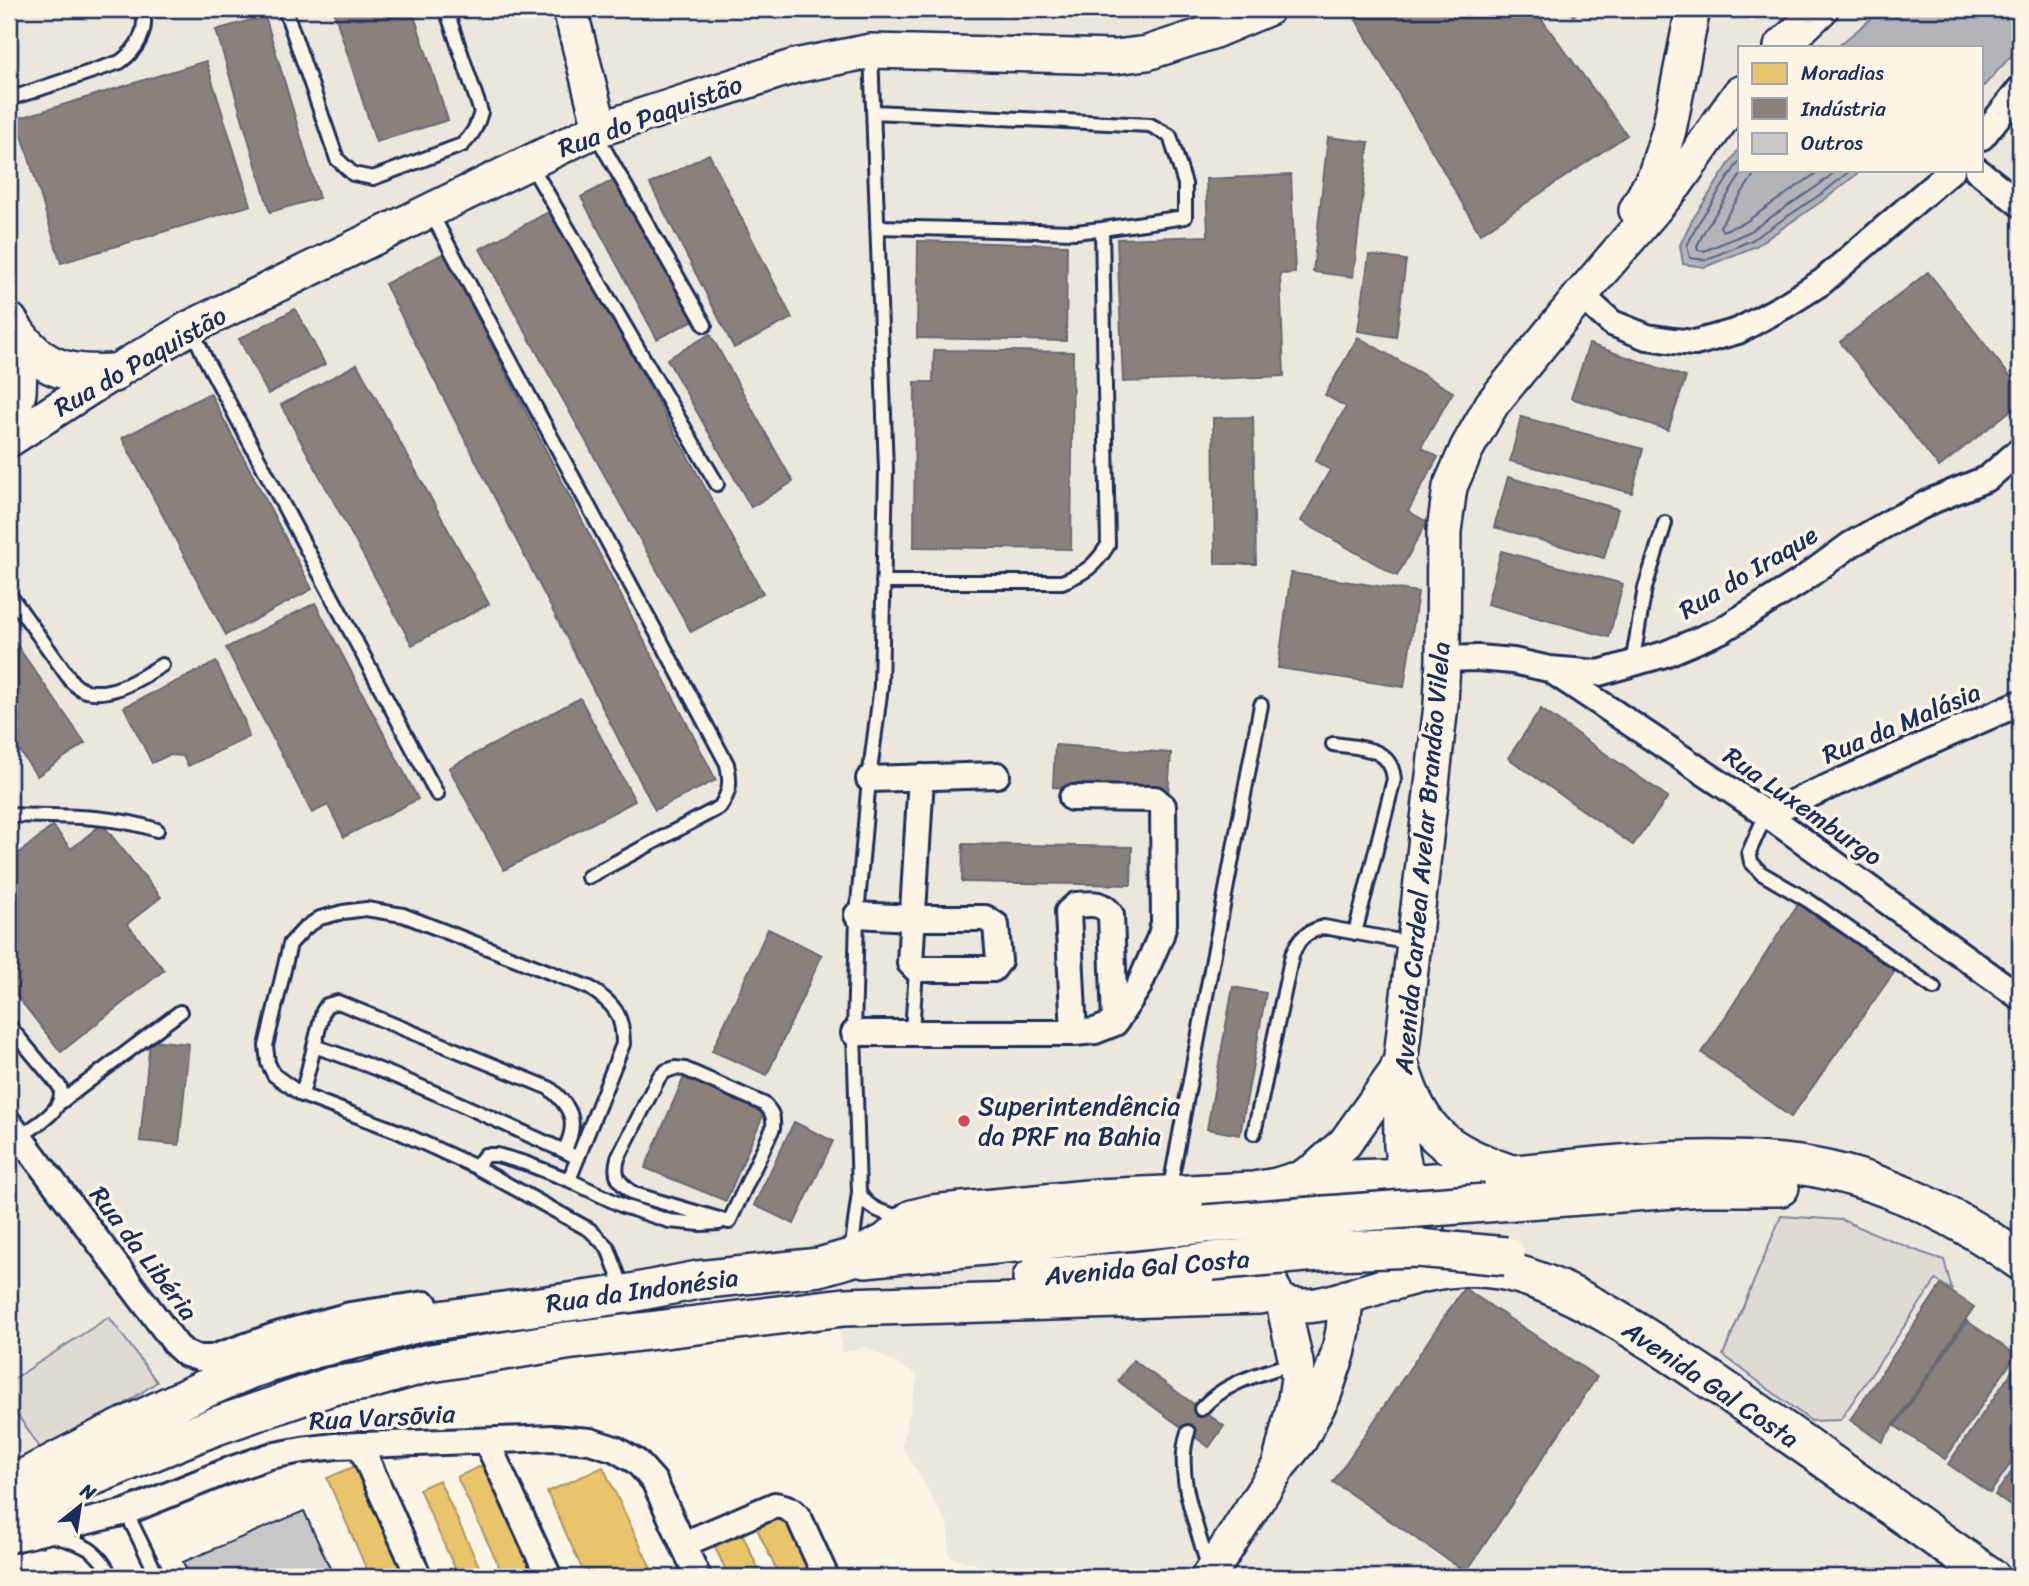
<svg xmlns="http://www.w3.org/2000/svg" width="2029" height="1586" viewBox="0 0 2029 1586" font-family="Sriracha,sans-serif">
<rect width="100%" height="100%" fill="#fcf5e5"/>
<filter id="ink" filterUnits="userSpaceOnUse"><feTurbulence type="fractalNoise" baseFrequency=".0143" numOctaves="2"/><feDisplacementMap in="SourceGraphic" scale="14" xChannelSelector="R" yChannelSelector="G"/><feConvolveMatrix kernelMatrix="1 2 1 2 8 2 1 2 1" color-interpolation-filters="sRGB"/></filter>
<g filter="url(#ink)">
<!-- built -->
<path fill="#ece7dc" fill-rule="evenodd" d="M9,9H2020V1577H986L983,1567L949,1556L948,1524L902,1446L918,1376L866,1347L841,1353L837,1282L615,1287L485,1301L9,1471ZM1740,47H1982V170H1740Z"/>
<!-- green -->
<path fill="#dfdbd4" stroke="#7d8599" stroke-width="2" d="M1781,1216L1842,1220L1920,1252L1944,1260L1952,1290L1936,1280L1840,1420L1811,1421L1723,1355Z
M109,1317L157,1382L46,1457L9,1402V1382Z"/>
<!-- water -->
<path fill="#b2b4b8" stroke="#767f94" stroke-width="2" d="M1883,9H2020V42L2013,54L1982,88V47H1837Z
M1740,147V170H1862L1828,197L1756,246L1705,267L1683,264L1680,245L1691,222Z"/>
<!-- homes -->
<path fill="#e9c46a" stroke="#ab9766" stroke-width="2" d="M360,1464L409,1577H370L327,1478Z
M485,1464L538,1577H504L457,1477Z
M603,1467L655,1577H586L547,1492Z
M439,1480L484,1577H459L419,1489Z
M783,1516L812,1577H780L757,1529Z
M742,1533L762,1577H729L714,1545Z"/>
<!-- industry -->
<path fill="#8a817c" stroke="#696873" stroke-width="2" d="M333,9H412L448,120L376,142Z
M1356,9H1534L1627,135L1480,234L1351,11Z
M1568,9H1583L1573,16Z
M265,16L319,198L270,212L216,30Z
M206,61L251,205L61,263L17,119Z
M1328,137L1369,142L1353,277L1313,272Z
M709,154L792,318L734,348L650,184Z
M1291,175L1295,273L1280,274L1284,376L1123,382L1117,239L1208,236L1206,179Z
M619,177L694,320L657,339L581,197Z
M552,210L763,593L691,632L480,249Z
M918,241L1067,245L1066,341L917,338Z
M444,253L716,780L655,810L385,284Z
M1369,255L1406,260L1396,337L1358,331Z
M1928,272L2020,389V403L1939,467L1840,342Z
M295,309L325,364L268,394L239,339Z
M710,334L793,482L751,507L667,359Z
M1358,337L1453,392L1421,447L1438,457L1408,511L1427,522L1397,576L1301,521L1330,470L1315,461L1346,407L1325,395Z
M1589,344L1686,377L1668,430L1571,398Z
M934,350L1073,352L1071,549L914,547L915,382H933Z
M357,364L489,604L412,645L281,405Z
M210,393L312,589L226,635L122,438Z
M1253,417L1256,564H1215L1213,418Z
M1521,417L1643,449L1632,493L1510,461Z
M1508,477L1618,509L1604,558L1494,527Z
M1501,551L1623,584L1609,637L1487,604Z
M1291,573L1418,592L1404,687L1278,668Z
M315,603L418,799L344,837L328,805L312,813L226,648Z
M9,634L85,743L37,776L9,736Z
M216,662L244,720L249,737L188,766L183,756L169,755L152,763L124,707Z
M580,698L635,801L504,870L449,768Z
M1541,709L1668,797L1633,845L1508,758Z
M1055,745L1171,753L1168,794L1053,787Z
M102,824L161,897L127,924L164,970L61,1052L9,986V861L53,826L71,849Z
M963,844L1132,847L1131,885L962,882Z
M1798,904L1895,971L1791,1117L1702,1053Z
M768,929L822,955L767,1075L712,1051Z
M1233,987L1266,993L1240,1135L1207,1129Z
M150,1040L189,1044L179,1145L140,1141Z
M684,1077L764,1113L726,1201L645,1168Z
M794,1122L833,1141L794,1224L754,1205Z
M1941,1285L1974,1307L1882,1442L1850,1420Z
M1464,1288L1597,1377L1466,1572L1333,1482Z
M1967,1321L2016,1355L1945,1459L1895,1426Z
M1133,1360L1224,1426L1209,1447L1118,1381Z
M2020,1360V1450L1990,1493L1948,1464Z
M2020,1460V1513L1995,1495Z"/>
<g fill="none" stroke-linecap="round" stroke-linejoin="round">
<!-- shore -->
<path stroke="#576482" stroke-width="2" d="M1740,160L1697,225L1687,246L1690,258L1705,260L1752,240L1824,192L1851,170
M1744,170L1705,230L1697,246L1698,250L1704,251L1749,232L1819,185L1837,170
M1757,170L1720,226L1722,231L1744,223L1821,170"/>
</g>
<!-- building -->
<path fill="#c8c7c6" stroke="#1b2f5e" stroke-width="2" d="M304,1511L334,1577H190L183,1562Z"/>
<g fill="none" stroke-linecap="round" stroke-linejoin="round">
<defs>
<path id="service" d="M285,9L337,159L353,174L373,178L462,145C473,135 477,126 481,112L446,9
M9,99L120,62C137,50 149,30 142,9
M874,112L1150,125L1170,136L1185,184V217L1102,229
M594,131L705,325
M529,162L717,484
M431,213L727,764C731,782 730,792 720,807L588,877
M877,227L1075,232L1102,229L1108,545C1095,566 1085,573 1062,582H883
M191,327L205,358L437,794
M9,594L72,682C76,686 81,690 86,691C114,697 140,678 162,665
M1632,664L1645,588L1665,523
M1333,744C1359,748 1391,746 1394,779L1355,933
M1766,814L1749,852L1751,862L1761,873L1809,901L1934,988
M9,815C58,817 110,814 157,830
M9,1026L60,1087C67,1110 35,1125 20,1137
M912,1033L916,969
M314,1046C399,1074 482,1114 564,1151
M675,1068L685,1069L764,1104C772,1112 774,1116 773,1128L729,1222L634,1194C619,1183 613,1176 618,1158L659,1077L666,1071Z
M302,1095L323,1011L327,1005L338,1002L549,1088C572,1107 579,1123 564,1151L578,1158
M61,1102L180,1012
M1254,1133L1292,955C1299,938 1306,932 1324,927L1411,943
M476,1167L485,1155H497L525,1163L569,1180L623,1206L669,1221L701,1224L719,1223
M569,1180L623,1044C623,1014 614,1004 590,988L403,915L366,909L343,912L320,918L305,928L290,944L266,1046L268,1063L274,1075L302,1095L397,1131L476,1167L590,1230L608,1248L624,1291
M859,1192C867,1210 887,1214 905,1218
M1169,1192L1261,705
M851,1253L859,1192L854,1033L857,915L869,779L881,686L886,470L871,51
M1201,1409C1226,1381 1261,1374 1296,1362
M1188,1432C1174,1474 1197,1525 1208,1567
M126,1512L158,1577
M50,1535C81,1544 97,1546 111,1577"/>
<path id="minor" d="M1982,137L2020,89
M1977,170L2020,204
M1581,295L1612,323L1647,337L1674,341L1695,343L1738,331L1784,306L1822,282L1952,170
M1443,659L1478,658L1513,661L1549,669L1599,673L1665,654L1722,630L1798,583L1850,545L1892,521L1934,500L1988,478L2020,450
M1552,671L1766,814L2020,997
M869,779L997,775
M1766,814L2020,703
M857,915L912,918H985L996,925L999,961L993,969H916L910,963L921,777
M854,1033H1074L1095,1031L1115,1023L1139,986L1161,935L1164,923L1163,806L1155,799L1072,798
M1074,1033L1068,912L1076,905C1091,904 1102,901 1111,915L1115,1023
M9,1123L177,1346L186,1354L199,1358H212L280,1334L350,1315L425,1304
M487,1442L549,1577
M360,1445L419,1577
M9,1540L126,1512L232,1469L270,1456L302,1450L336,1446L553,1438L590,1441L615,1449L637,1462L654,1481L698,1577
M684,1544L775,1505C787,1507 793,1509 800,1520L826,1577"/>
<path id="secondary" d="M570,9L600,128
M1781,47L1821,9
M1636,210L1655,175L1669,130L1693,9
M9,440L113,373L191,327L594,131L795,66L871,51L1115,57L1147,53L1212,32L1267,9
M1406,1175L1401,1146L1400,1066L1441,705L1443,659L1444,531L1450,487L1467,448L1492,404L1581,295L1676,184L1740,93
M1299,1179L1316,1169L1345,1143L1400,1066
M1277,1205L1293,1182L1299,1179L1406,1175L1420,1183C1421,1195 1426,1207 1427,1220C1428,1242 1412,1273 1392,1282C1379,1288 1364,1291 1351,1296C1329,1303 1306,1310 1283,1303
M1267,1266L1273,1292L1283,1303L1296,1362L1298,1378L1295,1399L1279,1466
M1208,1577L1279,1466L1300,1440L1324,1395L1338,1354L1343,1331L1346,1297"/>
<path id="primary" d="M9,322C37,367 62,376 113,373
M9,417L17,393L19,339
M1400,1066C1420,1133 1444,1150 1508,1173
M1420,1183C1539,1175 1661,1151 1781,1163C1867,1171 1951,1211 2020,1261
M1486,1203L1702,1187H1780
M865,1258L1204,1224
M1032,1278L1134,1271L1212,1261
M1394,1281C1429,1270 1462,1264 1499,1270C1566,1282 1643,1335 1700,1373C1799,1439 1894,1509 1991,1577
M9,1486L97,1440L202,1390L251,1369L314,1349L380,1334L418,1323L626,1294L698,1280L819,1267L861,1255L887,1242L912,1219L932,1214L1098,1198L1254,1191L1277,1187L1293,1182
M9,1528L89,1478L213,1427L332,1386L366,1381L425,1364L566,1341L844,1307L1259,1295L1273,1292"/>
</defs>
<!-- service casing -->
<use href="#service" stroke="#1b2f5e" stroke-width="18"/>
<!-- minor casing -->
<use href="#minor" stroke="#1b2f5e" stroke-width="30"/>
<!-- secondary casing -->
<use href="#secondary" stroke="#1b2f5e" stroke-width="38"/>
<!-- primary casing -->
<use href="#primary" stroke="#1b2f5e" stroke-width="42"/>
<!-- service -->
<use href="#service" stroke="#fcf5e5" stroke-width="12"/>
<!-- minor -->
<use href="#minor" stroke="#fcf5e5" stroke-width="24"/>
<!-- secondary -->
<use href="#secondary" stroke="#fcf5e5" stroke-width="33"/>
<!-- primary -->
<use href="#primary" stroke="#fcf5e5" stroke-width="37"/>
<defs>
<path id="primary-bridge" d="M1204,1224L1486,1203
M1212,1261L1331,1251L1418,1248L1506,1256"/>
</defs>
<!-- primary-bridge casing -->
<use href="#primary-bridge" stroke="#1b2f5e" stroke-width="42" stroke-linecap="butt"/>
<!-- primary-bridge -->
<use href="#primary-bridge" stroke="#fcf5e5" stroke-width="37"/>
</g>
</g>
<!-- markers -->
<circle fill="#d1495b" stroke="#fcf5e5" stroke-width="2.5" cx="964" cy="1121" r="7"/>
<g text-anchor="middle" stroke-width="7" stroke-linejoin="round" paint-order="stroke">
<!-- street labels -->
<g font-size="26" fill="#1b2f5e" stroke="#fcf5e5">
<text transform="translate(650 116) rotate(-20)" y="9">Rua do Paquistão</text>
<text transform="translate(140 361) rotate(-30)" y="9">Rua do Paquistão</text>
<text transform="translate(1748 572) rotate(-31)" y="9">Rua do Iraque</text>
<text transform="translate(1901 723) rotate(-23)" y="9">Rua da Malásia</text>
<text transform="translate(1803 806) rotate(35)" y="9">Rua Luxemburgo</text>
<text transform="translate(1422 858) rotate(-85)" y="9">Avenida Cardeal Avelar Brandão Vilela</text>
<text transform="translate(144 1253) rotate(53)" y="9">Rua da Libéria</text>
<text transform="translate(1147 1267) rotate(-5)" y="9">Avenida Gal Costa</text>
<text transform="translate(642 1290) rotate(-8)" y="9">Rua da Indonésia</text>
<text transform="translate(1711 1384) rotate(34)" y="9">Avenida Gal Costa</text>
<text transform="translate(382 1417) rotate(-3)" y="9">Rua Varsōvia</text>
</g>
<!-- poi labels -->
<g font-size="26" fill="#1b2f5e" stroke="#fcf5e5" text-anchor="start">
<text x="978" y="1115">Superintendência<tspan x="978" dy="30">da PRF na Bahia</tspan></text>
</g>
</g>
<!-- margin -->
<rect width="2029" height="1586" fill="none" stroke="#fcf5e5" stroke-width="35"/>
<rect x="18" y="18" width="1994" height="1551" fill="none" stroke="#1b2f5e" stroke-width="2.5" filter="url(#ink)"/>
<!-- legend -->
<rect x="1738" y="46" width="245" height="126" fill="#fcf5e5" stroke="#a2a6af" stroke-width="2"/>
<rect x="1752" y="63" width="35" height="21" fill="#e9c46a" stroke="#a2a6af" stroke-width="2"/>
<text x="1801" y="80" font-size="21" fill="#1b2f5e">Moradias</text>
<rect x="1752" y="98" width="35" height="21" fill="#8a817c" stroke="#a2a6af" stroke-width="2"/>
<text x="1801" y="116" font-size="21" fill="#1b2f5e">Indústria</text>
<rect x="1752" y="133" width="35" height="21" fill="#c8c7c6" stroke="#a2a6af" stroke-width="2"/>
<text x="1801" y="150" font-size="21" fill="#1b2f5e">Outros</text>
<!-- north arrow -->
<g transform="translate(80 1506) rotate(30)" stroke="#fcf5e5" stroke-width="5" paint-order="stroke">
<path d="M0-5L12 26L0 18L-12 26Z" fill="#1b2f5e"/>
<text y="-10" font-size="19" font-weight="bold" text-anchor="middle" fill="#1b2f5e">N</text>
</g>
</svg>
